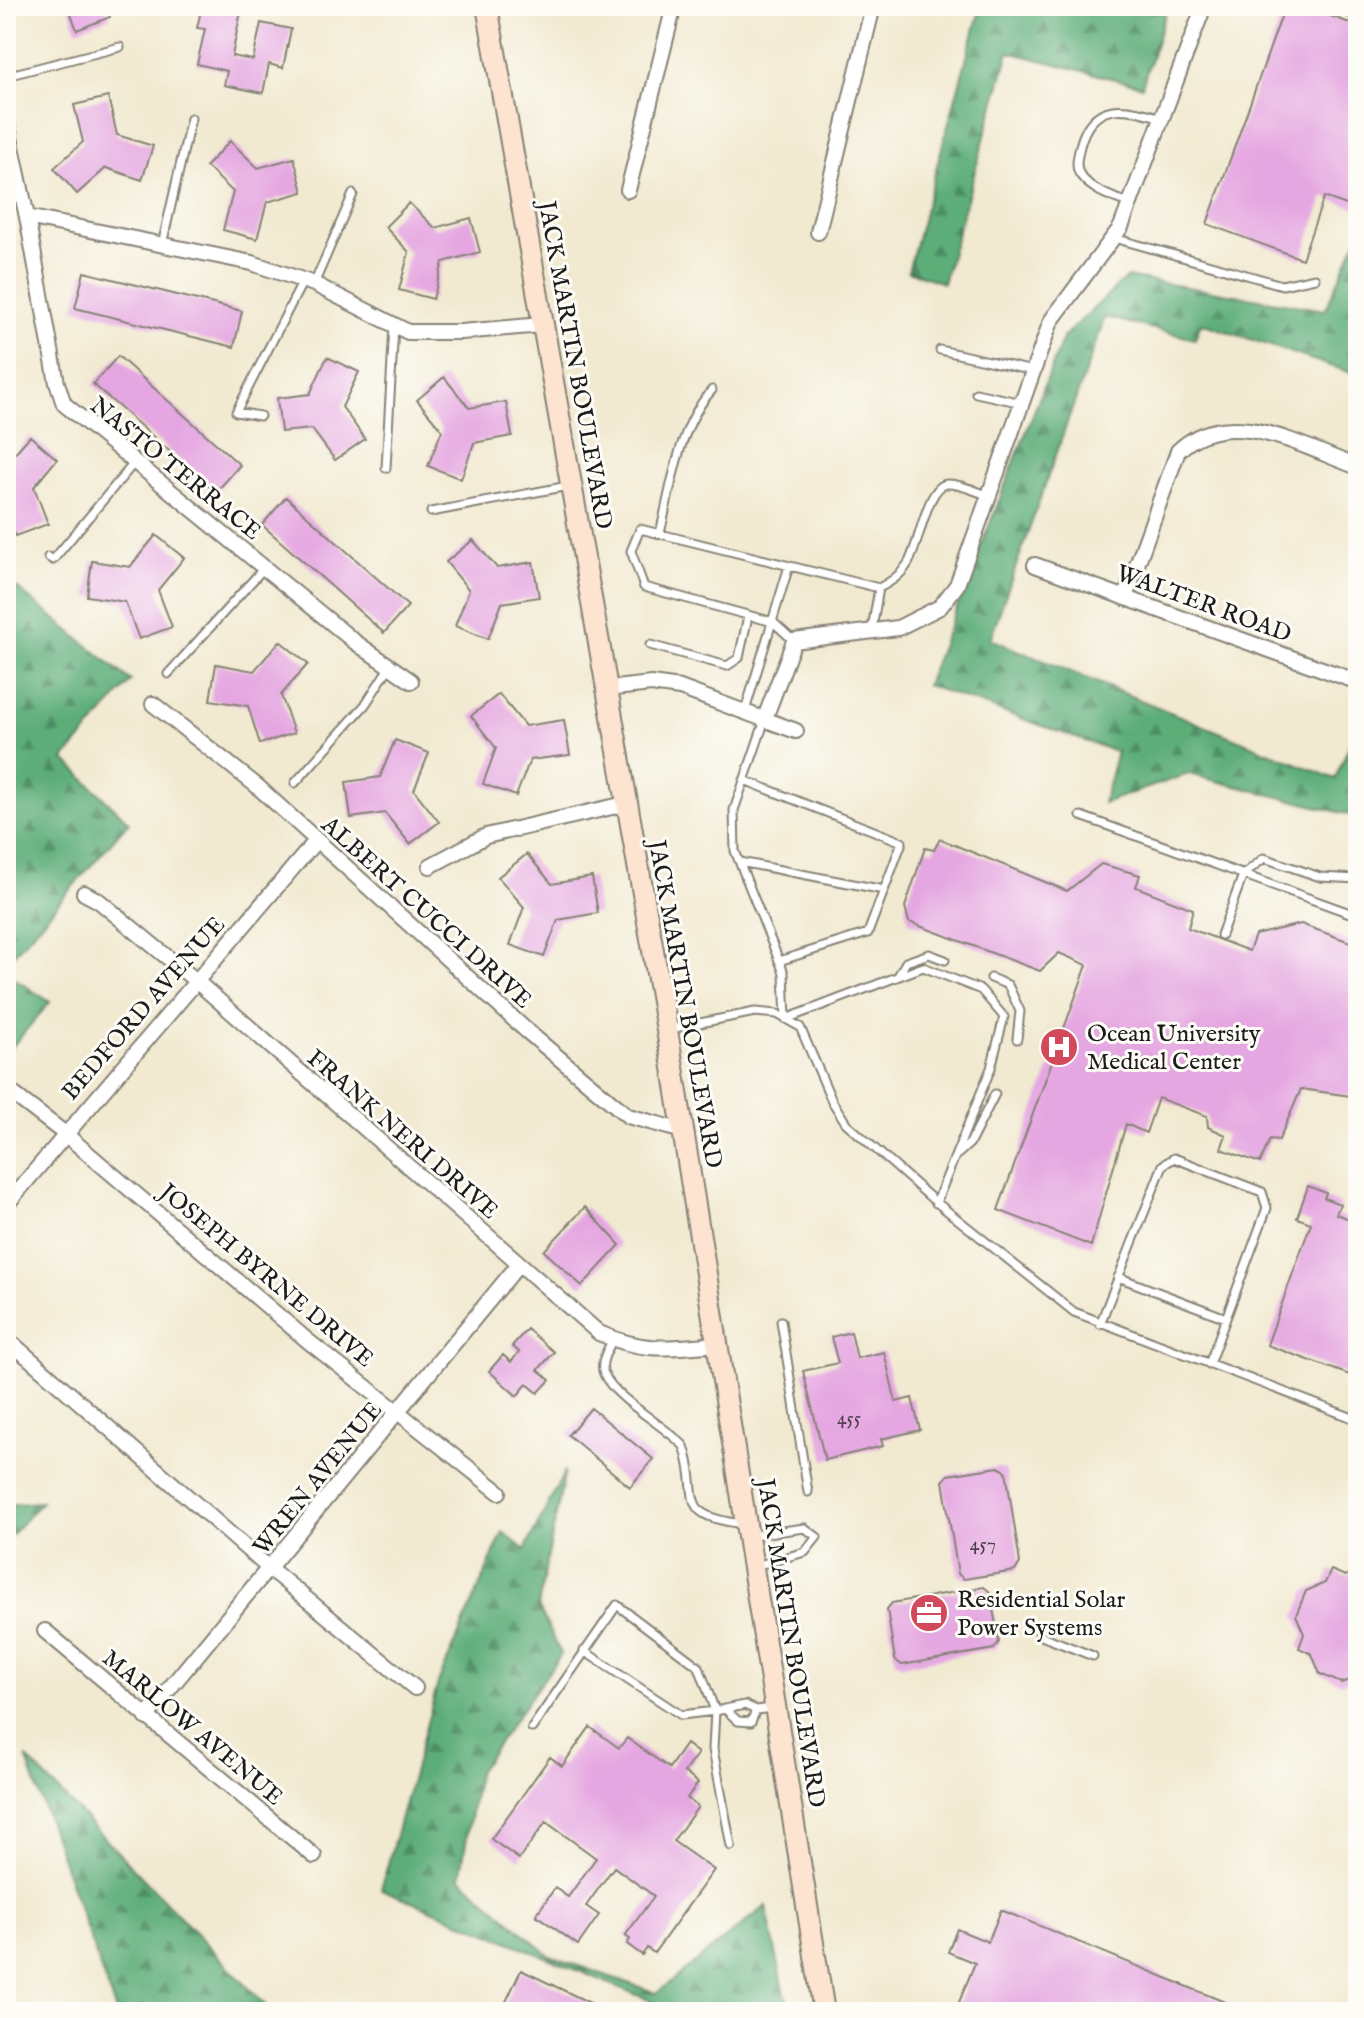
<svg xmlns="http://www.w3.org/2000/svg" width="1364" height="2018" viewBox="0 0 1364 2018" font-family="'IM FELL English',serif">
<defs>
<pattern id="forest-firs" width="22" height="20" patternUnits="userSpaceOnUse" patternTransform="scale(2)"><rect width="22" height="20" fill="#5dad79"/><path d="M5 1l3.5 6h-7zM16 11l3.5 6h-7z" fill="#4c8c62"/></pattern>
</defs>
<rect width="100%" height="100%" fill="#fdfcf7"/>
<filter id="ink" filterUnits="userSpaceOnUse"><feTurbulence type="fractalNoise" baseFrequency=".0125" numOctaves="2"/><feDisplacementMap in="SourceGraphic" scale="16" xChannelSelector="R" yChannelSelector="G"/><feConvolveMatrix kernelMatrix="1 2 1 2 8 2 1 2 1" color-interpolation-filters="sRGB"/></filter>
<filter id="wash" filterUnits="userSpaceOnUse"><feTurbulence type="fractalNoise" baseFrequency=".006" numOctaves="4" result="noise"/><feDisplacementMap in="SourceGraphic" scale="32" xChannelSelector="R" yChannelSelector="G"/><feGaussianBlur stdDeviation="1.8" result="paint"/><feColorMatrix in="noise" values="0 0 0 0 0 0 0 0 0 0 0 0 0 0 0 0 0 1.4 0 .05"/><feComposite in="paint" operator="in"/></filter>
<g filter="url(#wash)">
<rect width="100%" height="100%" fill="#f1e9d0"/>
<path fill="url(#forest-firs)" stroke="#3c644a" stroke-width="2" d="M981,6H1168L1142,86L1009,52L943,283L908,271Z
M1358,236V375L1201,323L1195,339L1105,317L990,639L1335,779L1358,725V817L1189,774L1103,803L1117,752L926,685L1064,336L1127,277L1325,310Z
M6,579L131,681L64,759L129,822L6,963Z
M6,973L50,1002L6,1054Z
M565,1471L538,1606L561,1654L478,1772L460,1877L550,1956L657,1993L766,1906L789,2012H678L381,1889L438,1683L503,1532L525,1550Z
M41,1502L6,1541V1505Z
M26,1757L272,2012H116Z"/>
<g id="blocks">
<path fill="#e5a7e1" d="M68,6H106L110,17L77,30Z
M202,6H242L232,56L253,60L261,23L291,29L283,68L269,64L263,93L224,85L227,71L197,64L205,29L197,28Z
M1285,6H1303L1358,26V209L1324,197L1302,259L1207,224Z
M108,97L117,135L153,146L142,180L106,168L77,194L54,168L83,142L74,105Z
M230,141L258,168L294,158L303,192L267,202L257,239L223,230L233,192L206,166Z
M409,203L435,228L471,218L480,252L443,262L433,299L399,290L409,252L385,227Z
M84,272L242,311L234,347L75,308Z
M118,356L240,465L216,492L93,384Z
M327,357L359,372L342,407L365,439L335,460L312,429L281,432L277,398L310,394Z
M444,377L469,408L506,402L512,436L474,443L461,479L428,466L442,430L417,400Z
M30,436L57,459L34,487L48,524L15,536L6,513V463Z
M286,497L408,606L384,633L262,525Z
M156,535L184,558L158,590L172,627L139,639L125,602L87,596L92,561L130,567Z
M473,540L497,568L533,562L539,597L502,603L488,639L455,626L469,590L446,562Z
M280,641L308,664L281,695L294,733L260,744L248,706L210,700L216,664L254,671Z
M499,694L525,726L564,720L570,755L530,760L516,796L483,784L496,748L471,716Z
M395,740L429,753L414,790L439,822L410,844L385,813L351,818L346,782L380,777Z
M940,839L1067,891L1101,864L1140,875L1136,887L1193,909L1188,928L1249,951L1255,935L1301,924L1358,945V1097L1301,1089L1279,1140L1270,1139L1260,1163L1221,1149L1226,1135L1208,1127L1207,1116L1158,1098L1146,1133L1126,1124L1091,1246L998,1210L1087,965L1059,953L1040,971L909,922L905,907L925,848L934,850Z
M527,854L552,884L592,877L598,913L558,920L544,957L510,945L524,907L498,877Z
M1308,1186L1326,1193L1324,1198L1340,1204L1336,1214L1358,1222V1378L1267,1345L1311,1223L1297,1218Z
M585,1207L620,1245L582,1286L544,1251Z
M527,1329L554,1352L538,1370L550,1380L538,1393L527,1384L517,1396L489,1371L503,1355L511,1362L519,1352L512,1346Z
M851,1332L857,1358L884,1352L896,1402L912,1398L920,1430L881,1439L883,1446L825,1460L803,1371L838,1363L831,1337Z
M591,1408L653,1459L630,1487L568,1435Z
M998,1467L1006,1471L1020,1563L1015,1571L964,1579L958,1574L943,1481L948,1475Z
M1331,1570L1345,1576L1358,1571V1677L1341,1683L1320,1674L1312,1654L1299,1648L1304,1634L1296,1615L1306,1591L1325,1583Z
M984,1587L990,1592L999,1642L994,1649L902,1665L895,1660L887,1609L892,1603Z
M590,1727L619,1748L627,1738L669,1768L686,1744L698,1753L684,1772L698,1783L687,1798L698,1807L673,1841L714,1870L654,1953L647,1948L642,1955L627,1944L630,1939L625,1936L654,1896L614,1867L586,1906L599,1915L578,1945L536,1915L555,1888L568,1897L596,1858L546,1822L519,1859L491,1839L550,1757L562,1766Z
M1001,1910L1249,2012H955L975,1963L948,1952L957,1929L988,1942Z
M521,1970L609,2012H513L503,2008Z"/>
</g>
</g>
<g filter="url(#ink)">
<use href="#blocks" fill-opacity="0" stroke="#868276" stroke-width="2"/>
<g fill="none" stroke-linecap="round" stroke-linejoin="round">
<g stroke="#868276" stroke-width="11">
<path id="lane" d="M1332,6L1358,16
M6,76L120,47
M1130,204C1113,197 1092,191 1081,176C1074,167 1078,156 1080,146C1092,100 1125,106 1161,118
M1114,238L1282,285L1315,278
M162,245L191,118
M314,284L353,194
M940,350L1033,371
M976,393L1022,403
M260,416L236,412L303,281
M386,468L394,325
M431,512L568,486
M660,533C672,485 678,427 712,390
M48,557L53,560L134,463
M872,629L879,588C890,582 900,576 907,565C919,549 926,486 947,484C959,483 978,492 989,496
M794,641L773,622L644,587L631,551L640,529L879,588
M650,645L727,666L739,658L748,616
M168,674L264,568
M745,711L789,566
M765,720L734,810L735,851L784,973L786,1019L923,967L981,990L1004,1017L991,1068L936,1203
M744,780L902,842L868,933L779,961
M295,783L365,705L390,666
M1081,816L1358,916
M740,862L884,890
M1221,935L1243,875L1264,858L1320,877L1358,879
M898,976L906,962L929,954L945,960
M991,978L1008,985L1020,1011L1017,1039
M670,1029L755,1012L777,1014L800,1027L832,1101L846,1123L931,1198L1074,1312L1358,1420
M958,1154L970,1143L995,1094
M1118,1277L1226,1318
M781,1321L808,1492
M1100,1324L1163,1165L1174,1158L1262,1192L1267,1208L1209,1364
M613,1339C608,1349 599,1363 604,1374C615,1399 664,1425 684,1446C702,1497 673,1516 744,1524
M752,1535L805,1528L817,1537L805,1552L755,1566
M1039,1635L1093,1656
M584,1651L681,1715L715,1711L713,1749L731,1846
M727,1711L738,1721L751,1722L756,1710
M532,1728L617,1605L699,1667L715,1711L745,1705L756,1710L773,1708"/>
</g>
<g stroke="#868276" stroke-width="18">
<path id="street" d="M6,119L27,217L252,263L314,284L408,332H461L542,325
M628,190L674,6
M27,217L57,383L64,404L355,642L411,681
M818,232L873,6
M1035,565L1358,682
M1125,598L1178,451C1228,402 1302,447 1358,467
M606,689L651,684L680,688L796,731
M153,704L257,786L528,1032L628,1116L683,1131
M765,718L794,641L898,628L940,607L957,585L1051,321L1121,227L1204,6
M430,866L486,836L625,804
M84,893L99,901L195,980L599,1333C644,1353 670,1348 717,1344
M8,1090L64,1133L308,1341L499,1492
M6,1205L315,842
M6,1338L270,1569L415,1688
M45,1631L314,1856
M146,1717L519,1264"/>
</g>
<g stroke="#868276" stroke-width="24">
<path id="secondary" d="M487,6L667,1030L824,2012"/>
</g>
<use href="#lane" stroke="#fff" stroke-width="7"/>
<use href="#street" stroke="#fff" stroke-width="14"/>
<use href="#secondary" stroke="#fde4d1" stroke-width="20"/>
</g>
</g>
<defs>
<g id="hospital-disc" transform="scale(2)"><circle r="9.5" fill="#d1495b" stroke="#fdfcf7"/><path d="M-5-5h3v3.5h4V-5h3V5h-3V1.5h-4V5h-3Z" fill="#fff"/></g>
<g id="office-disc" transform="scale(2)"><circle r="9.5" fill="#d1495b" stroke="#fdfcf7"/><path d="M-6-3h4V-5.5h4V-3h4V5H-6ZM-1-4.5V-3h2v-1.5ZM-6 0V1H6V0Z" fill="#fff"/></g>
</defs>
<g fill-rule="evenodd">
<use href="#hospital-disc" x="1059" y="1047"/>
<use href="#office-disc" x="929" y="1613"/>
</g>
<g text-anchor="middle" stroke-width="6" stroke-linejoin="round" paint-order="stroke">
<g font-size="20" fill="#4e3f4d">
<text x="849" y="1424">455</text>
<text x="983" y="1550">457</text>
</g>
<g font-size="24" fill="#1c1c1c" stroke="#fdfcf7">
<text transform="translate(576 365) rotate(80)" y="8">JACK MARTIN BOULEVARD</text>
<text transform="translate(176 468) rotate(39)" y="8">NASTO TERRACE</text>
<text transform="translate(1204 603) rotate(20)" y="8">WALTER ROAD</text>
<text transform="translate(427 912) rotate(42)" y="8">ALBERT CUCCI DRIVE</text>
<text transform="translate(686 1004) rotate(80)" y="8">JACK MARTIN BOULEVARD</text>
<text transform="translate(143 1008) rotate(-49)" y="8">BEDFORD AVENUE</text>
<text transform="translate(403 1134) rotate(41)" y="8">FRANK NERI DRIVE</text>
<text transform="translate(267 1275) rotate(40)" y="8">JOSEPH BYRNE DRIVE</text>
<text transform="translate(317 1478) rotate(-51)" y="8">WREN AVENUE</text>
<text transform="translate(792 1643) rotate(81)" y="8">JACK MARTIN BOULEVARD</text>
<text transform="translate(193 1727) rotate(40)" y="8">MARLOW AVENUE</text>
</g>
<g font-size="24" fill="#1c1c1c" stroke="#fdfcf7" text-anchor="start">
<text x="1087" y="1041">Ocean University<tspan x="1087" dy="28">Medical Center</tspan></text>
<text x="957" y="1607">Residential Solar<tspan x="957" dy="28">Power Systems</tspan></text>
</g>
</g>
<rect width="1364" height="2018" fill="none" stroke="#fdfcf7" stroke-width="32"/>
</svg>
